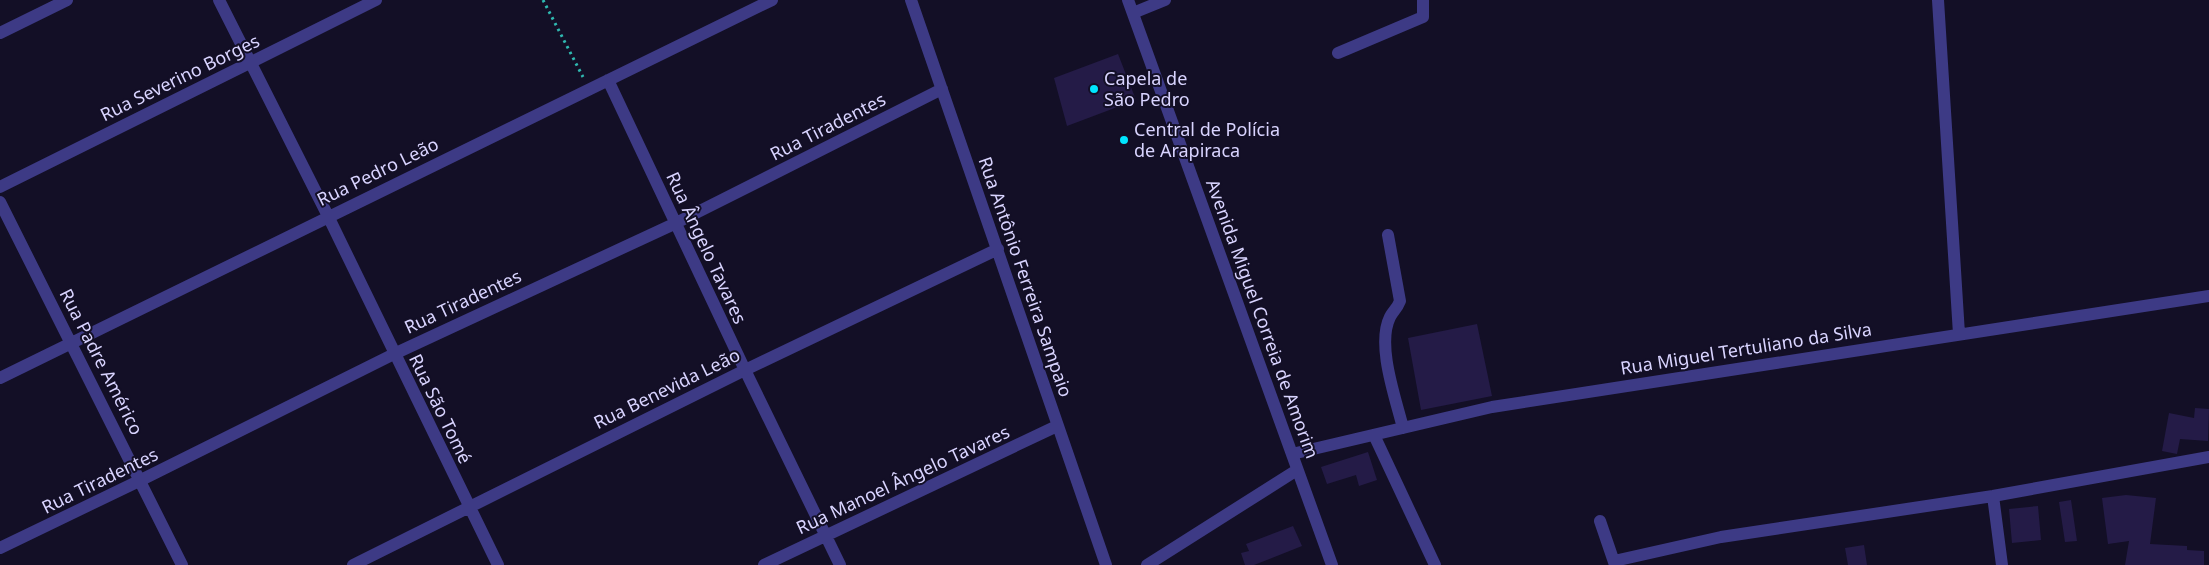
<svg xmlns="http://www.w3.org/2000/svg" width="2209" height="565" viewBox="0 0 2209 565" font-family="'Noto Sans',sans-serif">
<rect width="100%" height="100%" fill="#130f26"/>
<path fill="#241b47" d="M1118,54L1136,100L1067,126L1054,78Z
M1477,324L1492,396L1421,410L1408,338Z
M2195,408L2209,409L2208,441L2180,439L2177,454L2162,451L2169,413L2194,418Z
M1368,452L1377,480L1359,486L1356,475L1327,484L1321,467Z
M2126,495L2156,498L2150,544L2187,546V550L2204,551V565H2125L2129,541L2108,544L2102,498Z
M2071,500L2077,541L2065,542L2059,502Z
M2038,506L2041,540L2012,543L2009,509Z
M1293,526L1302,546L1254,565H1245L1241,553L1249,551L1246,544Z
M1864,545L1867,565H1848L1845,548Z"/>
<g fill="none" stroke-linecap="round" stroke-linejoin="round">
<path stroke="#2fb8b0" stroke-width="3" stroke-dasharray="2.5 4" stroke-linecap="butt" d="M543,0L583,77"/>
<path stroke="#3d3a85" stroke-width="12" d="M219,0L328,216L498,565
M911,0L1106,565
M1128,0L1332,565
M1938,0L1959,334
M1133,13L1165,0
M0,33L67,0
M1338,53L1423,17V0
M608,80L745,370L840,565
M0,187L376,0
M0,202L182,565
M1388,235L1400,301C1397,309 1393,311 1390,317C1376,345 1396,399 1403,428
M0,378L772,0
M1374,435L1435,565
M1292,454L1492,407L2209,296
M1993,496L2002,565
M1600,521L1615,565
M0,548L141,480L394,354L674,224L942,89
M1614,561L1721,537L1993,496L2209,457
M353,565L745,370L998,249
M764,565L1057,426
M1147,565L1297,470"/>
</g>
<g fill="#00e5ff" stroke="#130f26" stroke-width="2">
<circle cx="1094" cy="89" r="5"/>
<circle cx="1124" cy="140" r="5"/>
</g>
<g text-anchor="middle" stroke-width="4" stroke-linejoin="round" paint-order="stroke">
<g font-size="18" fill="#d9d4ff" stroke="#130f26">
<text transform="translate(180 78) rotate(-26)" y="6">Rua Severino Borges</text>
<text transform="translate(828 127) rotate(-27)" y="6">Rua Tiradentes</text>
<text transform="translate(378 172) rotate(-26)" y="6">Rua Pedro Leão</text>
<text transform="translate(706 248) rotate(65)" y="6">Rua Ângelo Tavares</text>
<text transform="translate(1025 277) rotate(71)" y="6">Rua Antônio Ferreira Sampaio</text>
<text transform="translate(463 302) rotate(-25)" y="6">Rua Tiradentes</text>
<text transform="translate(1262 319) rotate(70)" y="6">Avenida Miguel Correia de Amorim</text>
<text transform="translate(1746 349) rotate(-9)" y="6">Rua Miguel Tertuliano da Silva</text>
<text transform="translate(101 362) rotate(63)" y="6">Rua Padre Américo</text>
<text transform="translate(667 389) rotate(-26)" y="6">Rua Benevida Leão</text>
<text transform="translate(440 409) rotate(64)" y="6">Rua São Tomé</text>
<text transform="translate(903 480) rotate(-25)" y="6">Rua Manoel Ângelo Tavares</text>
<text transform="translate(100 481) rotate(-26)" y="6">Rua Tiradentes</text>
</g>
<g font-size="18" fill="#d9d4ff" stroke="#130f26" text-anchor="start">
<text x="1104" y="85">Capela de<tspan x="1104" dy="21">São Pedro</tspan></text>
<text x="1134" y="136">Central de Polícia<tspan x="1134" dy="21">de Arapiraca</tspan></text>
</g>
</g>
</svg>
